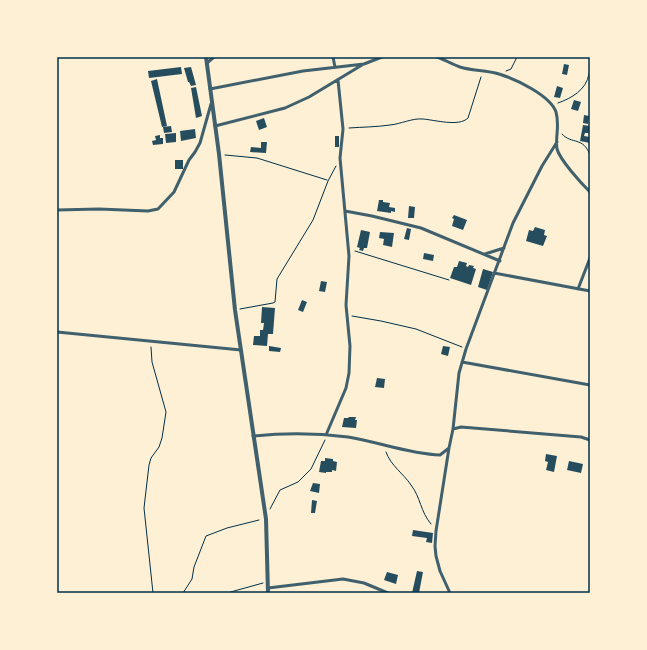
<svg xmlns="http://www.w3.org/2000/svg" width="647" height="650" viewBox="0 0 647 650" font-family="'Varela Round',sans-serif">
<rect width="100%" height="100%" fill="#fdf0d5"/>
<path fill="#264d5e" d="M564,64L569,65L567,75L562,74Z
M181,67L182,74L149,78L148,71Z
M191,67L196,85L191,86L189,82H188L184,68Z
M157,79L167,126L162,127L151,81Z
M557,86L563,88L560,98L554,97Z
M196,87L202,116L196,118L191,88Z
M574,100L581,102L578,111L571,109Z
M584,115L589,116L588,124L583,123Z
M264,118L267,127L259,130L256,121Z
M583,125L590,126V133H585L584,136L590,137V143L580,141Z
M171,126L172,132L164,133L163,127Z
M195,129L196,138L181,141L180,131Z
M176,133V142L166,143L165,134Z
M160,135V138H163V144L153,145L152,141L156,140L155,136Z
M335,136H339V147H335Z
M261,142H267L266,153L250,152L251,147L261,148Z
M175,160H183V169H175Z
M379,200H383V202L390,203L389,207L395,208V212L391,211V213L377,211Z
M409,206L415,207L414,218H408Z
M454,215L467,220L463,230L452,226L454,219L452,218Z
M535,227L545,230L544,235L547,236L543,246L526,241L529,230L533,231Z
M407,228L411,229L409,240L404,239Z
M361,230L370,232L367,248H364L363,251L359,250L360,248L357,247Z
M380,232L394,233L392,247L383,245L384,239L379,238Z
M424,253L434,255L433,261L423,259Z
M459,261L467,263L466,266L468,267L469,265L474,266L473,268L476,269L471,285L450,278L454,267H457Z
M483,269L493,272L487,290L478,287Z
M321,281L327,282L325,292L319,291Z
M302,300L307,302L303,312L298,310Z
M262,307L275,308L273,334H268L267,346L253,345L254,336H260V330H263L264,323H261Z
M269,346L281,348L280,352L269,351Z
M443,346L450,347L448,356L441,354Z
M377,378L385,379L384,388L375,387Z
M349,417H356L355,420H357L356,428L342,427L344,418H348Z
M546,454L557,456L554,472L546,470L548,462L545,461Z
M325,458L333,459V461L337,462L336,471L332,470V472H326V473L319,472L321,461H325Z
M569,461L583,464L581,473L567,470Z
M313,483L320,484L319,493L310,491Z
M312,500L317,501L315,513H311Z
M413,530L433,533L432,543L426,542L427,538L412,536Z
M417,571L423,572L419,593H412Z
M387,572L398,575L396,584L384,580Z"/>
<g fill="none" stroke-linecap="round" stroke-linejoin="round">
<path stroke="#003049" stroke-width="1" d="M506,71L511,69L517,57
M558,103C572,98 586,90 589,74C590,70 589,66 590,62
M349,128C363,127 376,127 390,125C401,124 412,118 423,119C435,120 459,127 468,118L481,77
M562,134C572,145 583,136 590,155
M225,155L257,158L327,180
M355,251L449,280
M240,309L273,303L275,302L277,279L313,220L328,181L336,166
M352,316L381,321L416,329L462,347
M151,347L152,362L166,412L162,438L159,447L151,458L149,465L144,508L153,593
M386,452C391,466 403,473 411,485C421,498 420,511 431,524
M270,509L280,490L298,482L311,469L325,440
M183,593L192,579L194,567L206,536L227,528L259,520
M227,593L263,583"/>
<path stroke="#3f606c" stroke-width="3" d="M333,57L335,67
M437,57C445,60 452,64 460,67C472,71 486,70 499,74C515,79 550,95 556,112C560,126 555,137 557,149C560,160 581,183 590,192
M207,63L214,57
M210,89L303,71L364,64L382,57
M215,126L285,108L309,97L362,65
M57,210L99,209L148,211L158,209L174,192L189,160L195,152L200,143L211,104
M345,211L372,216L421,228L500,261
M485,254L504,248
M494,273L590,291
M578,289L590,258
M57,332L241,350
M462,362L590,385
M453,429L459,373L466,349L513,223L542,166L557,142
M326,435L346,388L349,373L350,346L346,305L349,256L340,158L343,129L338,80
M253,436C284,433 316,433 348,437C379,442 409,454 440,455L449,448L453,429L461,427L581,437L590,440
M449,448L436,531L435,546L436,556L440,571L450,593
M268,588L343,579L364,583L388,593"/>
<path stroke="#3f606c" stroke-width="4" d="M206,57L219,154L235,310L266,519L268,593"/>
</g>
<rect width="647" height="650" fill="none" stroke="#fdf0d5" stroke-width="116"/>
<rect x="58" y="58" width="531" height="534" fill="none" stroke="#003049" stroke-width="1.5"/>
</svg>
